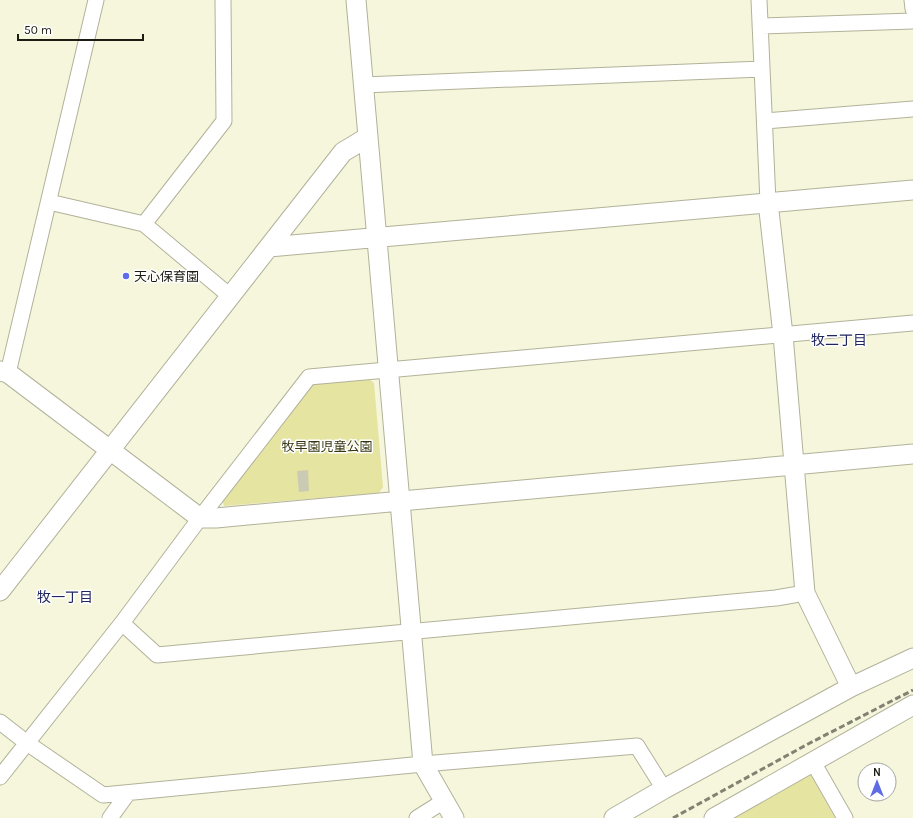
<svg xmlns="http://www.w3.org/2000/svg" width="913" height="818" viewBox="0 0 913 818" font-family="Karla,'Noto Sans JP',sans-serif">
<rect width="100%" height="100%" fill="#f6f6dd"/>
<path fill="#e5e4a0" d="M369,379L374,383L383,487L379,493L224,506L222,499L306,389L315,383Z
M808,770L835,818H724Z"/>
<path fill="#cbcbb3" d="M308,470L309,491L299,492L297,471Z"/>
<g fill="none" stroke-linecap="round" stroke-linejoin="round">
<g stroke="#b2b29a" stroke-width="17">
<path id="minor" d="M759,0L768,202
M912,0L913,9
M760,26L913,21
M363,85L762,69
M765,121L913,109
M49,202L144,224L230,296
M144,224L224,121L223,0
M8,373L96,0
M122,623L157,655L776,598L805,593
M0,722L27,743L103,795L423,764L637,746L664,789
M813,762L845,818
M0,777L122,623L200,518L309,377L913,323
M110,818L128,793
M417,818L444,801"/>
</g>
<g stroke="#b2b29a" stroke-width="21">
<path id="tertiary" d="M356,0L423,764L454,818
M768,202L783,335L805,593L851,687
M269,247L913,190
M0,371L8,373L200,518H216L913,454
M0,591L343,152L368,137
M614,818L664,789L851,687L913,658
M714,818L913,705"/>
</g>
<use href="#minor" stroke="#fff" stroke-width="15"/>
<use href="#tertiary" stroke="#fff" stroke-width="19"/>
<path stroke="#828272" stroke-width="3" stroke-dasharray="6 3" stroke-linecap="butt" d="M673,818L808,744L913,690"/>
</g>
<circle fill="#5f6de5" stroke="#fff" stroke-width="1.5" cx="126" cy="276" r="4"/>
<g text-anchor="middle" stroke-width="3" stroke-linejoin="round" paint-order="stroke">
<g font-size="13" fill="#1c1c13" stroke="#fff" text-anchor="start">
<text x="134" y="281">天心保育園</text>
</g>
<g font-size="13" fill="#373611" stroke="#fff">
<text x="327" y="451">牧早園児童公園</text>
</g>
<g font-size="14" fill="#20265f" stroke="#fff">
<text x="839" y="345">牧二丁目</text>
<text x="65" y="602">牧一丁目</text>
</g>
</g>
<g transform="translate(877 782)"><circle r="19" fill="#ffffff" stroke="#a4a4a1"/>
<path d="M0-3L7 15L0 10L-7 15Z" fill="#5f6de5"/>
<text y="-6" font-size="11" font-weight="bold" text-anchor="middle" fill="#1c1c13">N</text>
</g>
<path d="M18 34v6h125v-6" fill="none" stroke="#1c1c13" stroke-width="2"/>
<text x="24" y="34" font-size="12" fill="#1c1c13" stroke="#ffffff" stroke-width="3" paint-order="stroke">50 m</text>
</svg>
